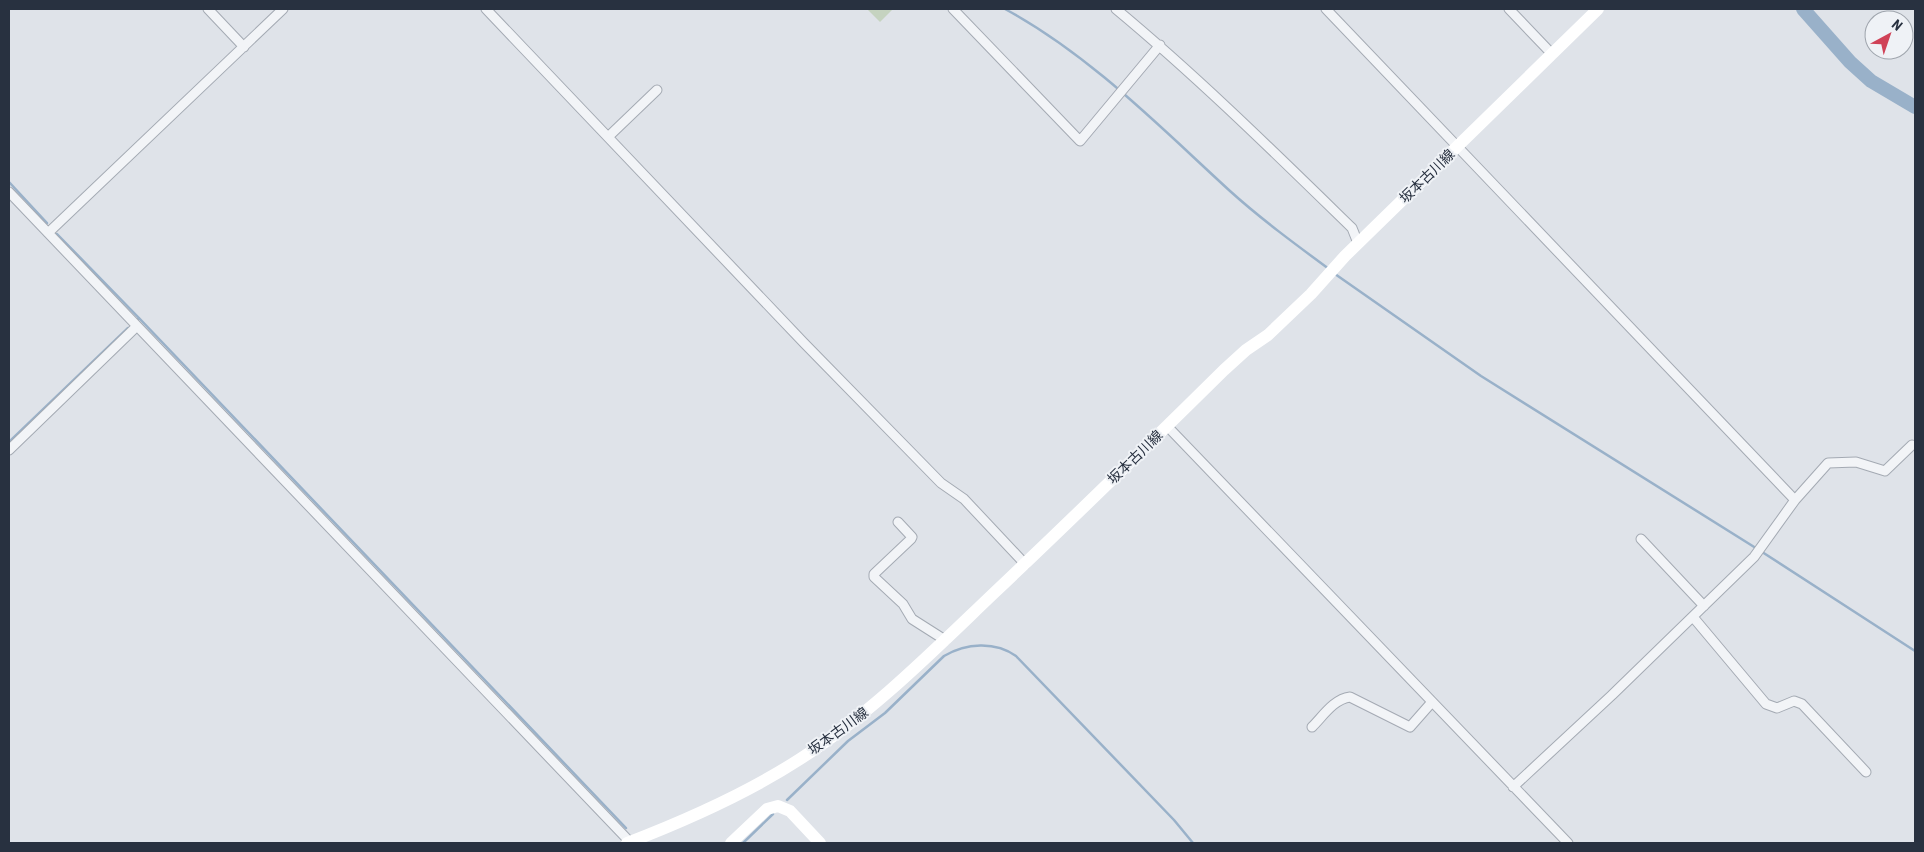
<svg xmlns="http://www.w3.org/2000/svg" width="1924" height="852" viewBox="0 0 1924 852" font-family="'Roboto Condensed','Noto Sans JP',sans-serif">
<rect width="100%" height="100%" fill="#dfe3e9"/>
<path fill="#c5d3c0" d="M867,9H893L880,22Z"/>
<g fill="none" stroke-linecap="round" stroke-linejoin="round">
<path stroke="#99b1c9" stroke-width="2.5" d="M1005,9C1090,55 1160,127 1230,191C1261,219 1295,244 1329,269
M9,182L47,223
M57,234L139,318
M1335,274L1481,376L1759,550L1915,651
M138,319L139,318L626,828
M9,442L128,328
M787,800L848,741L885,713L944,656C966,643 995,641 1016,656L1174,820L1193,843
M743,843L773,814"/>
<path stroke="#99b1c9" stroke-width="14" d="M1803,9L1850,62L1871,81L1915,107"/>
<g stroke="#a4aab3" stroke-width="11">
<path id="street" d="M208,9L244,47
M486,9L804,343L941,483L964,499L1025,564
M953,9L1080,141L1160,45
M1116,9C1199,78 1275,153 1352,228L1358,243
M1326,9L1795,500
M1509,9L1552,54
M608,137L657,90
M9,192L630,842
M48,233L283,9
M1167,426L1568,843
M9,450L136,327
M898,522L912,537L911,539L874,574V577L903,604L912,619L945,640
M1641,539L1704,606
M1693,617L1766,704L1777,708L1794,701L1802,704L1866,772
M1312,727C1323,716 1334,699 1350,697L1410,727L1432,702
M1513,787L1612,695L1754,557L1795,500L1828,463L1856,462L1885,471L1912,445"/>
</g>
<use href="#street" stroke="#f2f4f7" stroke-width="9"/>
<path stroke="#fff" stroke-width="12" d="M627,843C687,820 746,794 800,759C872,713 932,652 994,593C1071,520 1148,445 1224,370L1246,350L1268,335L1311,294L1345,256L1598,9
M731,843L767,809L778,806L790,811L820,843"/>
</g>
<g text-anchor="middle" stroke-width="4" stroke-linejoin="round" paint-order="stroke">
<g font-size="14" fill="#283140" stroke="#eff2f6">
<text transform="translate(1427 176) rotate(-44)" y="5">坂本古川線</text>
<text transform="translate(1135 457) rotate(-44)" y="5">坂本古川線</text>
<text transform="translate(838 731) rotate(-36)" y="5">坂本古川線</text>
</g>
</g>
<rect width="1924" height="852" fill="none" stroke="#283140" stroke-width="20"/>
<g transform="translate(1889 35) rotate(40)"><circle r="24" fill="#eff2f6" stroke="#9fa5ad"/>
<path d="M0-4L9 19L0 12L-9 19Z" fill="#d04257"/>
<text y="-8" font-size="14" font-weight="bold" text-anchor="middle" fill="#283140">N</text>
</g>
</svg>
